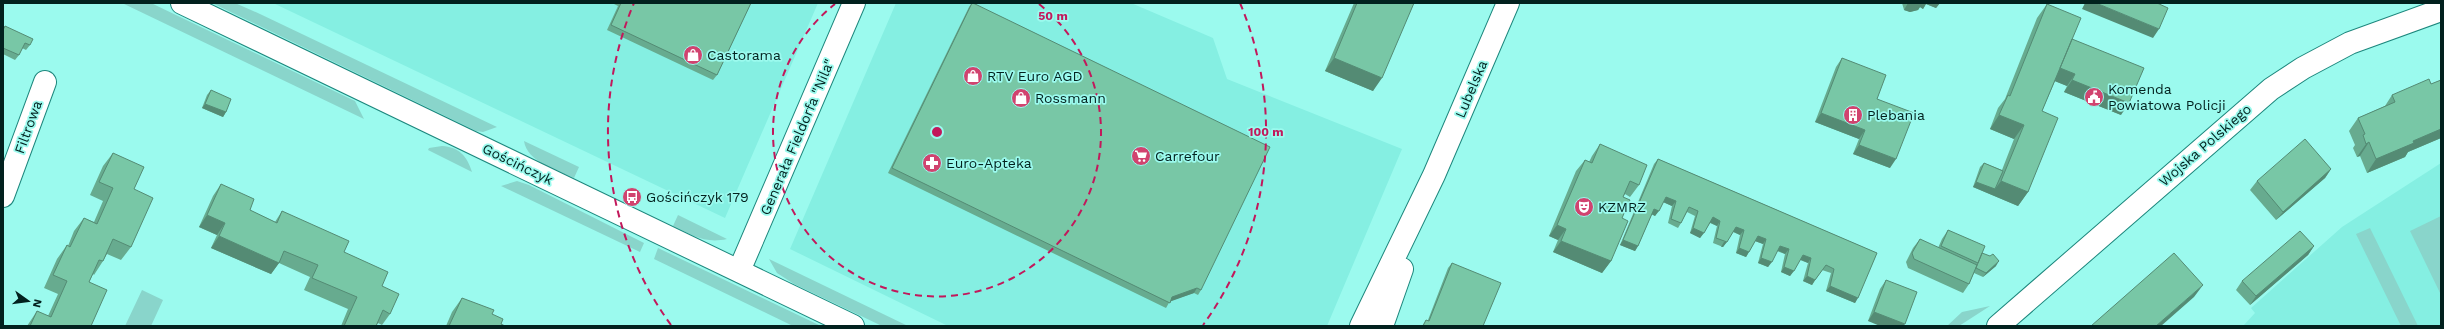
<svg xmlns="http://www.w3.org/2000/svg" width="2444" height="329" viewBox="0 0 2444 329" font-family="'Work Sans',sans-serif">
<rect width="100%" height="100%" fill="#9bfaee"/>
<path fill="#85efe2" d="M273,3H818L725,218Z
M896,3H1131L1213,38L1227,79L1402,149L1327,326H948L790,249Z
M2441,163V326H2243L2255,313L2251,308L2342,227Z"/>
<path fill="#89d5cb" d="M122,3H151L355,101L364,119Z
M212,3H235L260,14L497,127L483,132L476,131Z
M524,141L579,167L574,178C557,170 527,162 524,141Z
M442,146C459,147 467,156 472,172L428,150L429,148Z
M517,181L529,185L644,243L640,252L501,186Z
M678,215L727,239C705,244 692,235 673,226Z
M2441,216V295L2410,231Z
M2370,228L2418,326H2401L2356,234Z
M658,248L821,326H793L654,259Z
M769,259L908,326H882L794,284L777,273Z
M142,290L163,300L151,326H125Z
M1990,306L1959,326H1947L1962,312Z"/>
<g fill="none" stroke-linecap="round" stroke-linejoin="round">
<g stroke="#1d877d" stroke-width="24">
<path id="minor" d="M182,3L853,326
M3,196L45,82
M739,271L854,3
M1998,326L2271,89L2303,68L2350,43L2441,10"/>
</g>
<g stroke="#1d877d" stroke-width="24">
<path id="major" d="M1361,326L1434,175L1508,3
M1382,326L1402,269"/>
</g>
<use href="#minor" stroke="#fff" stroke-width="22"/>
<use href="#major" stroke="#fff" stroke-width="22"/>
</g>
<path fill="#67ab8f" d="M612,3H751L717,75L713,80L607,30L618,6Z
M972,3L1201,290L1198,295L1194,293L1170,301L1166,308L888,173L969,7Z
M1354,3H1414L1373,91L1325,71Z
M1902,3H1940L1936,8L1926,4L1923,9L1920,7L1918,10L1910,12L1904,10Z
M2047,4L2072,39L2121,115L2064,92L2067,86L2055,81L2042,111L2028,192L2018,206L1973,187L1980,167L1984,163L2002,170L2014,139L1990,129L1998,108L2005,99L2037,18Z
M5,26L30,45L26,50L22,48L19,55L15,60L3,54V29Z
M1842,58L1877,99L1890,168L1853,154L1859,139L1815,122L1836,67Z
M2441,80V138L2408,152L2405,157L2367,173L2360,156L2357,157L2353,148L2355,145L2349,131L2358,118L2385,106L2392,95L2431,84Z
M211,90L226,112L223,117L202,108L207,95Z
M1600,144L1639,185L1630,197L1625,194L1623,197L1622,218L1611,261L1602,273L1553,252L1558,240L1549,236L1576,171L1585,160L1589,162L1592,156Z
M113,153L134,189L131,247L121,260L107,254L103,261L94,275L93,274L89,282L91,326H27L37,311L48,316L58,294L44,288L57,259L67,245L68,246L74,231L84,218L94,222L103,201L90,195L103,166Z
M1658,159L1877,253L1855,303L1826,291L1831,273L1822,270L1812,285L1803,281L1808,263L1800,260L1790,276L1781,272L1785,254L1777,251L1768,267L1758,263L1763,244L1755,241L1746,257L1736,253L1740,235L1733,232L1723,247L1713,243L1717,226L1710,223L1700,238L1690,233L1695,216L1687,212L1681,223L1678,228L1668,223L1672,206L1663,202L1655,216L1652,214L1638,246L1635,251L1620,245L1654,164Z
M2331,169L2325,178L2276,220L2250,190L2257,181Z
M221,184L250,210L275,222L282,211L344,252L382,286L390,314L382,325L378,323L376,326H341L348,309L304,290L310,277L279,263L271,274L211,248L217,235L199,227L213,196Z
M1948,230L1982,253L1996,266L1983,277L1974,273L1969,284L1963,293L1908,268L1906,262L1913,248L1920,239L1938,248L1942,239Z
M2314,246L2308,255L2250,305L2236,290L2242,281Z
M1452,263L1483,326H1422L1426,320H1428L1448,268Z
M1886,280L1903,326L1868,321L1880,289Z
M462,298L492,314L501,324L505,326H446L452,312Z"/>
<path fill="#548b74" d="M1908,3H1940L1936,8L1926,4L1923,9L1920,7L1918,10L1910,12L1904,10Z
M2085,3H2096L2159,29L2153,38L2082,9Z
M1334,58L1382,78L1373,91L1325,71Z
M2060,68L2075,74L2067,86L2052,80Z
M2072,80L2129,103L2121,115L2064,92Z
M205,104L226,112L223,117L202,108Z
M1821,113L1865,130L1859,139L1815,122Z
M1999,115L2024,125L2014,139L1990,129Z
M2441,129V138L2408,152L2405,157L2367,173L2376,159L2413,141Z
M2369,142L2360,156L2357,157L2366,144Z
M1859,145L1896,159L1890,168L1853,154Z
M2331,169L2325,178L2276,220L2283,212Z
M2001,181L2028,192L2018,206L1973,187L1976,182L1995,189Z
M1666,197L1676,201L1672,206L1663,202Z
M1654,209L1659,211L1655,216L1651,214Z
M207,215L225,223L217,235L199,227Z
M1713,217L1720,221L1717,226L1709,222Z
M1557,225L1566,229L1558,240L1549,236Z
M1736,227L1744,230L1740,235L1732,231Z
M1693,228L1704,233L1700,238L1690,233Z
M219,236L279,263L271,274L211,248Z
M1758,236L1766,239L1763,244L1755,241Z
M1623,240L1638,246L1635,251L1620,245Z
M1561,241L1611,261L1602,273L1553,252Z
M1724,242H1727L1723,247H1721Z
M1780,246L1789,249L1785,254L1777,250Z
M2314,246L2308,255L2250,305L2256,296Z
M1739,248L1749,252L1746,257L1736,253Z
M1803,255L1811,258L1808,263L1799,259Z
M1761,258L1772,262L1768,267L1758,263Z
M1999,261L1996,266L1983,277L1986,273Z
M1784,267L1794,271L1790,276L1781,272Z
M1807,276L1815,280L1812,285L1803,281Z
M2203,285L2194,297L2161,326H2156Z
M1830,286L1858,298L1855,303L1826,291Z
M1197,288L1194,293L1169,302L1172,297Z
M1874,312L1905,324L1903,326H1880L1868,321Z"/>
<path fill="#78c7a6" stroke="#548b74" d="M621,3H751L717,75L611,25Z
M972,3H973L1270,147L1201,290L1197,288L1172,297L1170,303L892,168Z
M1357,3H1414L1382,78L1334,58Z
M2096,3H2157L2168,8L2159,29Z
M2047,4L2081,18L2042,111L2058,118L2028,192L2001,181L2024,125L1999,115L2008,95L2010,96Z
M5,26L33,39L30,45L25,43L19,55L3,48V41L4,40L3,39V30Z
M2072,39L2144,68L2129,103L2072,80L2075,74L2060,68Z
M1842,58L1886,75L1877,99L1914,113L1896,159L1859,145L1865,130L1821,113Z
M2429,79L2431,84L2441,80V129L2413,141L2414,143L2376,159L2369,142L2366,144L2363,135L2365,134L2358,118L2395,102L2392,95Z
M211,90L231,99L226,112L205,104Z
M2305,139L2331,169L2283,212L2257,181Z
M1600,144L1647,165L1639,185L1630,181L1623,197L1630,200L1622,218L1628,221L1611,261L1561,241L1566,229L1557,225L1585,160L1592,163Z
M113,153L144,167L134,189L153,198L131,247L113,239L103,261L99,260L89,282L107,290L91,326H30L37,311L51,317L67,281L53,275L67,245L70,247L84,218L97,224L113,188L99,182Z
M1658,159L1877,253L1858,298L1830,286L1834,269L1826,265L1815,280L1807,276L1811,258L1803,255L1794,271L1784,267L1789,249L1780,246L1772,262L1761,258L1766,239L1758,236L1749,252L1739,248L1744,230L1736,227L1727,242L1716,238L1720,221L1713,217L1704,233L1693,228L1698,211L1689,207L1681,223L1671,219L1676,201L1666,197L1659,211L1654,209L1638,246L1623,240Z
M1984,163L2003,171L1995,189L1976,182Z
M221,184L254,199L250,210L277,223L282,211L349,241L344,252L388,272L382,286L399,294L390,314L383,310L376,326H344L357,297L312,278L318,265L284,251L279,263L219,236L225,223L207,215Z
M1948,230L1985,246L1978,263L1941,246Z
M2300,231L2314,246L2256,296L2242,281Z
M1920,239L1977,265L1969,284L1914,259L1912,253Z
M1982,253L1990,256L1993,254L1999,261L1986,273L1976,268Z
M2174,253L2203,285L2156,326H2091Z
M1452,263L1501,283L1483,326H1423L1426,320L1429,321Z
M1886,280L1917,292L1905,324L1874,312Z
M462,298L494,310L492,314L503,319L501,324L505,326H449Z"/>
<g fill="none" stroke="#c2185b" stroke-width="2" stroke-dasharray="7 5">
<path d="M1039 4A164 164 0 1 1 835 4"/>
<path d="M671 325A329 329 0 0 1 634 3M1240 3A329 329 0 0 1 1203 325"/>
</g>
<defs>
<g id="shop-disc" transform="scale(1)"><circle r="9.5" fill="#d1436f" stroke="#9bfaee"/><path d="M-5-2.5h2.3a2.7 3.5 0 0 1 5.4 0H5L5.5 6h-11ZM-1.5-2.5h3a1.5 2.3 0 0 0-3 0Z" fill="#fff"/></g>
<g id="civic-disc" transform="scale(1)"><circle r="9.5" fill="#d1436f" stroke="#9bfaee"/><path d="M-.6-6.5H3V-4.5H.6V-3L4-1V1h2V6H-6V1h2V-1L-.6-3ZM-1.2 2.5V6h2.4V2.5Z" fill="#fff"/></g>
<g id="building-disc" transform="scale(1)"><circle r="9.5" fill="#d1436f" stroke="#9bfaee"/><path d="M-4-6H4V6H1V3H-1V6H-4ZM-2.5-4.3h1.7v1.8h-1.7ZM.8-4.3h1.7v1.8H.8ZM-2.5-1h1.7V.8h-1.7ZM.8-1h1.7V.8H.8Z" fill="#fff"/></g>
<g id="supermarket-disc" transform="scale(1)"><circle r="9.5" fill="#d1436f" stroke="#9bfaee"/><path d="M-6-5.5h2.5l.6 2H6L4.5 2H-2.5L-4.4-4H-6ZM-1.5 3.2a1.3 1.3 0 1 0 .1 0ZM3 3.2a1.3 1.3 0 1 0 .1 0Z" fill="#fff"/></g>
<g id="pharmacy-disc" transform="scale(1)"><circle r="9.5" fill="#d1436f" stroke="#9bfaee"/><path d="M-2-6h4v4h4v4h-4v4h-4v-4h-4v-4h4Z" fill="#fff"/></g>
<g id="bus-disc" transform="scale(1)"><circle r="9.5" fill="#d1436f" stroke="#9bfaee"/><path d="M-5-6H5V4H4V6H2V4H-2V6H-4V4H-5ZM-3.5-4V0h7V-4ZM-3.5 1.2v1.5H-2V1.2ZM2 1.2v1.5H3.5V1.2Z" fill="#fff"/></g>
<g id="theatre-disc" transform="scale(1)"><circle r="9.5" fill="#d1436f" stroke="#9bfaee"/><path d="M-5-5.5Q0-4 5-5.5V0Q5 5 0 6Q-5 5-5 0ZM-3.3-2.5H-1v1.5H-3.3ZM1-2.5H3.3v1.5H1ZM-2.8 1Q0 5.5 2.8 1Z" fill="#fff"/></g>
</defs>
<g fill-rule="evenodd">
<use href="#shop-disc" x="693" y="55"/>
<use href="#shop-disc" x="973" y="76"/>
<use href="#civic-disc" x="2094" y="97"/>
<use href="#shop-disc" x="1021" y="98"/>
<use href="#building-disc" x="1853" y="115"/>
<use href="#supermarket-disc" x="1141" y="156"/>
<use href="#pharmacy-disc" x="932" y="163"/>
<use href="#bus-disc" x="632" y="197"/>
<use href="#theatre-disc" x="1584" y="207"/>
</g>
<g text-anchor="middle" stroke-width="3.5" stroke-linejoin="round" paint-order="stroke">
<g font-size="14" fill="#02211e" stroke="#9bfaee" text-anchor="start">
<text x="707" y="60">Castorama</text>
<text x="987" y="81">RTV Euro AGD</text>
<text x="2108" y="94">Komenda<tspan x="2108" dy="16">Powiatowa Policji</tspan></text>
<text x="1035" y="103">Rossmann</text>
<text x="1867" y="120">Plebania</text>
<text x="1155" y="161">Carrefour</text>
<text x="946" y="168">Euro-Apteka</text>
<text x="646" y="202">Gościńczyk 179</text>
<text x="1598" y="212">KZMRZ</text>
</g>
<g font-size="14" fill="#02211e" stroke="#9bfaee">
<text transform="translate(1471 89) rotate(-67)" y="5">Lubelska</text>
<text transform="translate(28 127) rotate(-70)" y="5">Filtrowa</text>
<text transform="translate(797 137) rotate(-67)" y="5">Generała Fieldorfa "Nila"</text>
<text transform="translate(2205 145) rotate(-41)" y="5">Wojska Polskiego</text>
<text transform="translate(518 164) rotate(26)" y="5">Gościńczyk</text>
</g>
</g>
<circle cx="937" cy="132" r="6" fill="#c2185b" stroke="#9bfaee" stroke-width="2"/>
<g font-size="12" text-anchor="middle" font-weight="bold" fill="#c2185b" stroke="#9bfaee" stroke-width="3.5" stroke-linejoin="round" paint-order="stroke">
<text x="1053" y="20">50 m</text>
<text x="1266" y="136">100 m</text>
</g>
<rect width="2444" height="329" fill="none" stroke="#02211e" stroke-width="8"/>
<g transform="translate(28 301) rotate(104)" stroke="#9bfaee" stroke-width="3" paint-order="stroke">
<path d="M0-3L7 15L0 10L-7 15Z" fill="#02211e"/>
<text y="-6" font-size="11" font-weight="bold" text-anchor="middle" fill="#02211e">N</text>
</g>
</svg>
